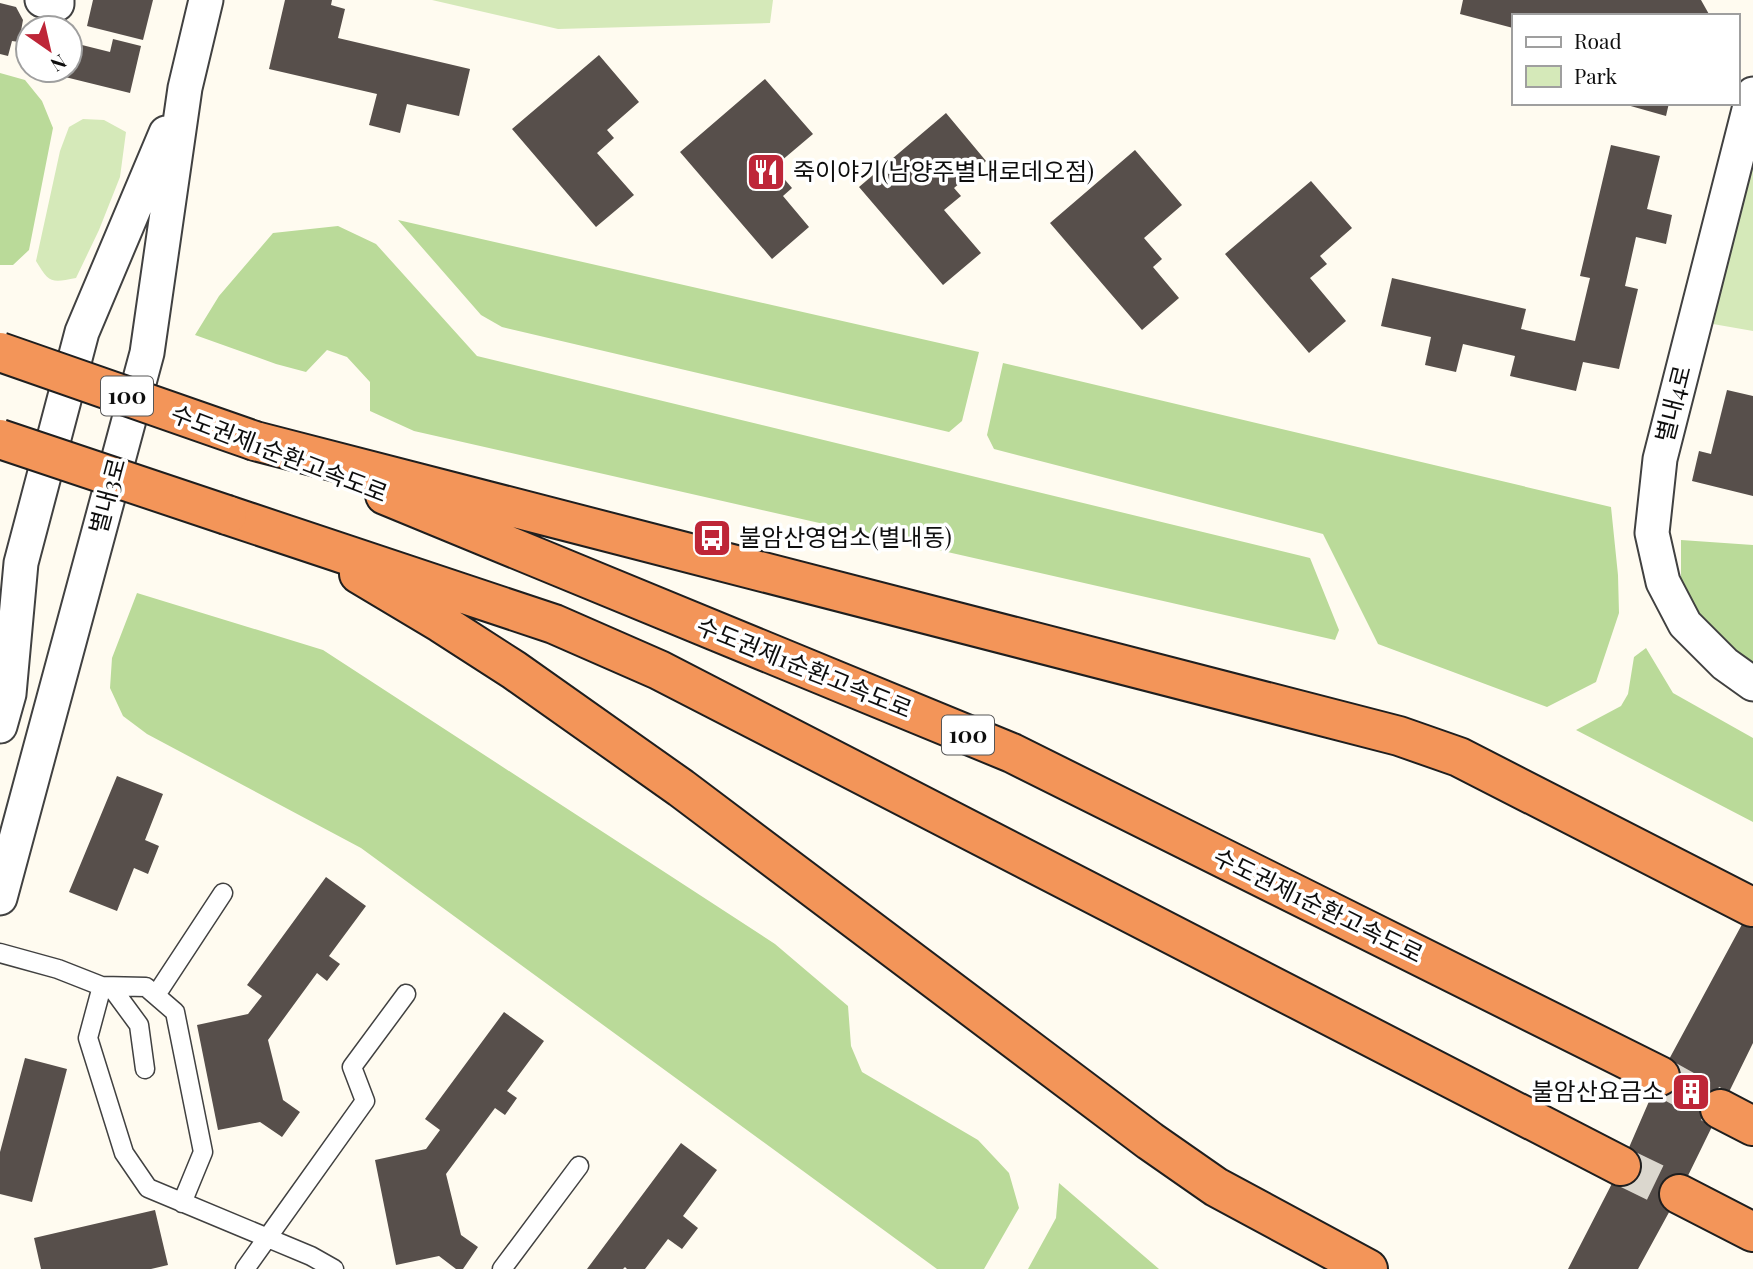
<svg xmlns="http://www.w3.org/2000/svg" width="1753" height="1269" viewBox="0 0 1753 1269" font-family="'Playfair Display','Noto Sans KR',serif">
<rect width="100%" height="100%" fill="#fffbf0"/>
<path fill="#d5e9b9" d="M432,0H773L770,23L558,29Z
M83,119L104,120L126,132L120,177L99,230L76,278C51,283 49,283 36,261L60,151L69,127Z
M1753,158V331L1713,324Z"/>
<path fill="#bada99" d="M0,73L25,80L42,101L53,128L29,250L13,265H0Z
M398,220L979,352L962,421L949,432L502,327L481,315Z
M338,226L376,244L477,356L1310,558L1339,630L1335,640L414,431L370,411V382L347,357L327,350L306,372L276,364L195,335L219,296L273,233Z
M1003,363L1611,507L1618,575L1619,613L1596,682L1547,707L1378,644L1323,534L994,449L987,435Z
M1681,540L1753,545V670L1681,603Z
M137,593L323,650L775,944L848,1006L851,1046L862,1072L978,1140L1009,1173L1019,1208L984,1269H937L361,848L147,734L123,716L110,688L112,658Z
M1646,648L1673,693L1753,738V822L1576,730L1621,706L1628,694L1634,657Z
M1059,1183L1159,1269H1028L1056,1218Z"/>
<path fill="#574f4b" d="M93,0H153L143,40L87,26Z
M285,0H332L331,5L345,9L338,38L470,69L459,116L407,104L400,133L369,125L377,94L269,69Z
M1463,0H1701L1710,16H1513V28L1460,14Z
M0,3L16,7L23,20L19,42L12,41L8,56L0,54Z
M113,39L141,46L130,93L61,76L62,70H70V42L110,52Z
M599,55L639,102L607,130L614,138L597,153L634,195L596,227L512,129Z
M765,79L813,134L774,167L792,188L783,196L809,227L772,259L680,152Z
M1620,103H1669L1666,116Z
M946,113L986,161L954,188L961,196L944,210L981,253L943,285L859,187Z
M1611,145L1660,156L1647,209L1672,215L1666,244L1636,237L1625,286L1638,289L1619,369L1583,362L1576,391L1510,376L1515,356L1463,344L1456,372L1425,365L1431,337L1381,326L1392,278L1526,309L1521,329L1575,341L1590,278L1580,276Z
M1135,150L1182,205L1144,238L1162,259L1153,267L1179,298L1142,330L1050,223Z
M1311,181L1352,228L1320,256L1327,264L1310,278L1346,321L1309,353L1225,254Z
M1727,390L1753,396V496L1692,481L1699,451L1711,454Z
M117,776L163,794L145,840L159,846L148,874L134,868L117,911L69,892Z
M326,877L366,906L329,956L340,964L327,981L317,973L268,1040L283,1100L300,1112L282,1137L260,1122L218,1130L197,1025L248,1014L262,996L247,985Z
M1753,904V1043L1679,1194L1638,1269H1568L1621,1166L1660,1076Z
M504,1012L544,1041L507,1091L517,1098L505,1115L495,1108L446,1174L461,1235L478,1247L463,1269H456L439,1256L396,1265L375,1160L426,1149L440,1130L425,1119Z
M25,1058L67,1069L32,1202L0,1194V1152Z
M681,1143L717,1170L683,1216L698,1228L682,1249L668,1239L645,1269H627L625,1267L623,1269H587Z
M155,1210L168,1265L151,1269H41L34,1238Z"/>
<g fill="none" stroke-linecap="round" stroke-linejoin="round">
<path stroke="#dbd7ce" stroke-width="38" stroke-dasharray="38 19" stroke-linecap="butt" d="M1660,1076L1720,1109
M1621,1166L1679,1194"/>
<g stroke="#414141" stroke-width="21">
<path id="lane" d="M0,953L58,969L114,991L139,1025L145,1069
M156,995L223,893
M182,1203L203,1152L175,1012L146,987L102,986L88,1038L124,1153L148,1188L311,1256L334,1269
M245,1269L365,1101L352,1067L406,994
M502,1269L579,1166"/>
</g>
<g stroke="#414141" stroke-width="37">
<path id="street" d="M42,0L57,4V0
M1753,94L1660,459L1652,533L1663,582L1685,624L1725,664L1753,684
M0,726L9,694L21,563L82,332L166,133
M0,898L147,353L185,88L206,0"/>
</g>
<g stroke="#1f1f1f" stroke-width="42">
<path id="highway" d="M255,441L1399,736L1459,757L1752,907
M385,495L1012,753L1660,1076
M227,515L554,624L659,670L1621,1166
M359,574L441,623L514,670L681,788L1150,1141L1216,1187L1368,1269
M1720,1109L1753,1126
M1679,1194L1753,1232"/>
</g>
<use href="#lane" stroke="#fff" stroke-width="18"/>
<use href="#street" stroke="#fff" stroke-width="33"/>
<use href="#highway" stroke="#f39559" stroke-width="38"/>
<g stroke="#1f1f1f" stroke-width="42" stroke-linecap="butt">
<path id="highway-bridge" d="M0,352L255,441
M0,439L227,515"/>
</g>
<use href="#highway-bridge" stroke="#f39559" stroke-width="38"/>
</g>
<defs>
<g id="restaurant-square" transform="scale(2.0125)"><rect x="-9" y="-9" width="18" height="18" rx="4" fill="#be2638" stroke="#fff"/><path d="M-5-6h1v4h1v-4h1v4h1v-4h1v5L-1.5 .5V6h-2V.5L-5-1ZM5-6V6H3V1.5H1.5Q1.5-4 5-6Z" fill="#fff"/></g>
<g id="bus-square" transform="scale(2.0125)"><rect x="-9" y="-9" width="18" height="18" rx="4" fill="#be2638" stroke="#fff"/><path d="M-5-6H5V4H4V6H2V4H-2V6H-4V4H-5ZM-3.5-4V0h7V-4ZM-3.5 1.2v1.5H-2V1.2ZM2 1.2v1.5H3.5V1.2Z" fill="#fff"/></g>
<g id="building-square" transform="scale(2.0125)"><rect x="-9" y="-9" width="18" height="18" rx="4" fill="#be2638" stroke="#fff"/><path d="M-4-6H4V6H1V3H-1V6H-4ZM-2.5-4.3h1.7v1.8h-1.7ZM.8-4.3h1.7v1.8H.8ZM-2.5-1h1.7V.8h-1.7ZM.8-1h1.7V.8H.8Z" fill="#fff"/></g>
</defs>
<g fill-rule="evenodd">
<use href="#restaurant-square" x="766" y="172"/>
<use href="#bus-square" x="712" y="538"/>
<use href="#building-square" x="1691" y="1092"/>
</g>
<g text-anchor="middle" stroke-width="7" stroke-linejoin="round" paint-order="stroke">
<g fill="#fff" stroke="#565656" stroke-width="2">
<rect x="101" y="376.5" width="52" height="39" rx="5"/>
<rect x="942" y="715.5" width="52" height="39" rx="5"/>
</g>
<g font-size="23" font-weight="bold" fill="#0e0e0e">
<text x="127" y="404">100</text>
<text x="968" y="743">100</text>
</g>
<g font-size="24" fill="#0e0e0e" stroke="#fff" text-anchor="start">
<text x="793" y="180">죽이야기(남양주별내로데오점)</text>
<text x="739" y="546">불암산영업소(별내동)</text>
<text x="1664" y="1100" text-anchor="end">불암산요금소</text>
</g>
<g font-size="24" fill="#0e0e0e" stroke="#fff">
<text transform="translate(1674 404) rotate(-76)" y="8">별내4로</text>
<text transform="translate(279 454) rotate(21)" y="8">수도권제1순환고속도로</text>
<text transform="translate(108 496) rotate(-75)" y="8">별내3로</text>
<text transform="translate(804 668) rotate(22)" y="8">수도권제1순환고속도로</text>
<text transform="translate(1318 906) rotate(26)" y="8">수도권제1순환고속도로</text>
</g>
</g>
<rect x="1512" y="14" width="228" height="91" fill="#ffffff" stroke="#9f9f9f" stroke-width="2"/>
<rect x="1526" y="37" width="35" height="10" fill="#ffffff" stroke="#9f9f9f" stroke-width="2"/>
<text x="1574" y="49" font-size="21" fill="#0e0e0e">Road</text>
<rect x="1526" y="66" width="35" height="21" fill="#d5e9b9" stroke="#9f9f9f" stroke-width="2"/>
<text x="1574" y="84" font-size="21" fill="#0e0e0e">Park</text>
<g transform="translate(49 49) rotate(146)"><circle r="33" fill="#ffffff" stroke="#9f9f9f" stroke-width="2"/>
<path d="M0-5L12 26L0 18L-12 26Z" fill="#be2638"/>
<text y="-10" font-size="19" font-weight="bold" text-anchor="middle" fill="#0e0e0e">N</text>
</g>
</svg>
